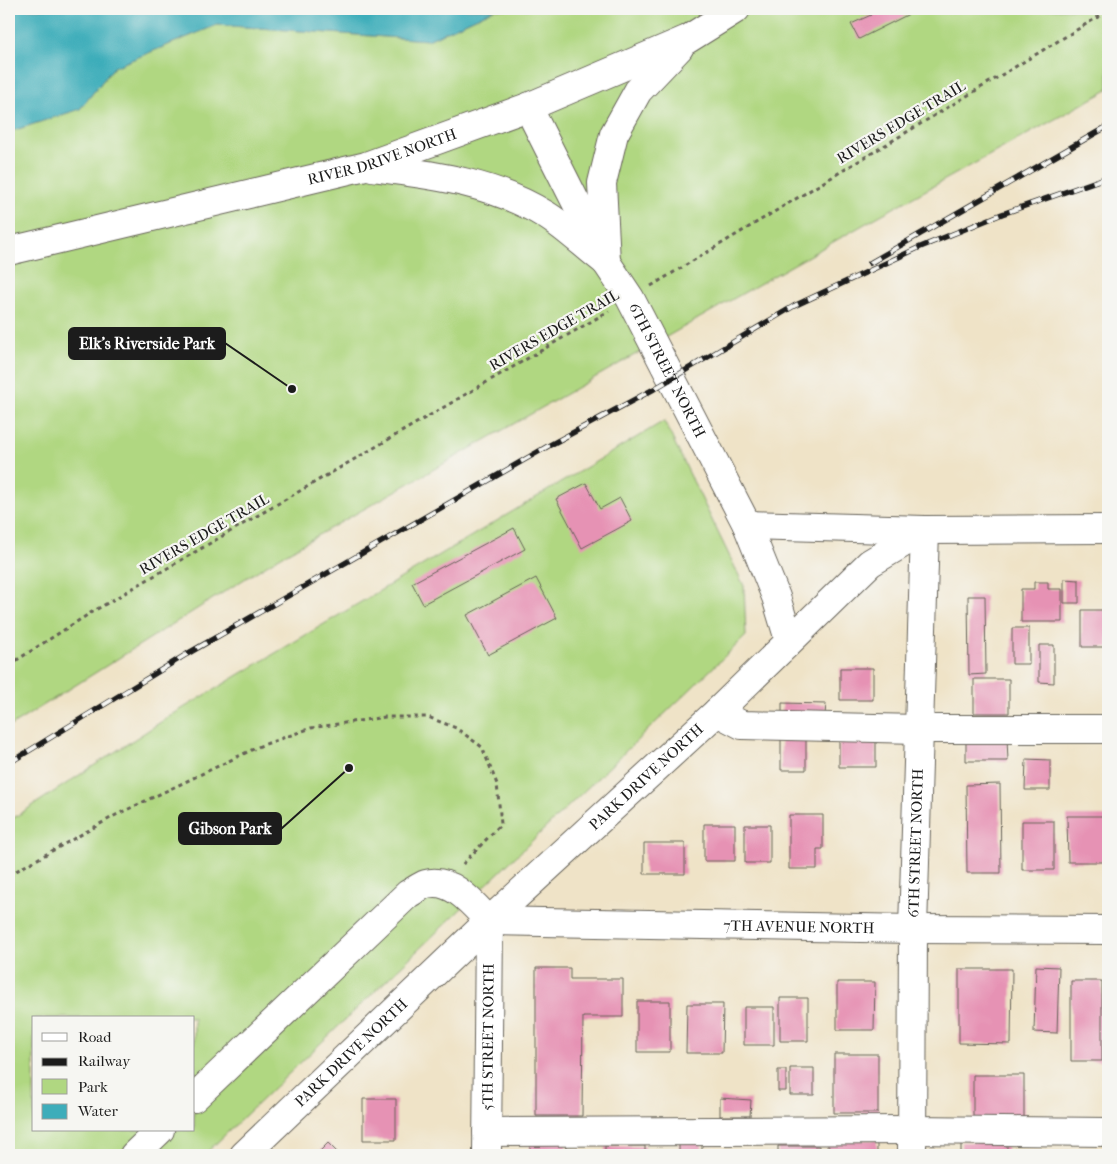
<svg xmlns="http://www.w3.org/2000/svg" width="1117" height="1164" viewBox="0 0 1117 1164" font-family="'IM FELL French Canon',serif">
<rect width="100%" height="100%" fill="#f6f6f2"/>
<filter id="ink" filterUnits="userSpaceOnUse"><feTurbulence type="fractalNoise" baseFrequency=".02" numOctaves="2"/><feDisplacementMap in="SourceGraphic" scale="10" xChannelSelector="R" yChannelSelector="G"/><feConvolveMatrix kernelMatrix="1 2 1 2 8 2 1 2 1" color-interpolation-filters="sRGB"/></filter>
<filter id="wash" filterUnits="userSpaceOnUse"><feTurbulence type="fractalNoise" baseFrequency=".0096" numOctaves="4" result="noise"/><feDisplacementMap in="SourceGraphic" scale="20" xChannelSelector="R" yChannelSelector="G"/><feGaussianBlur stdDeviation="1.12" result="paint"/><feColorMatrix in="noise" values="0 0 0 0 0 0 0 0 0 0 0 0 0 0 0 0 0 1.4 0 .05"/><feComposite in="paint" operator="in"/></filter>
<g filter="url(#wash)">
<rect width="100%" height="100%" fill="#efe3c7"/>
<path fill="#b0d781" stroke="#667a4e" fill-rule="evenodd" d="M495,9H1108V90L870,221L278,558L9,727V132L80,109L114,67L217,25L428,40Z
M664,421L744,586L746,636L204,1155H9V821L170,716ZM34,1018H194V1130H34Z"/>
<path fill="#3eadba" stroke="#2d646b" d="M9,9H495L428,40L217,25L114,67L80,109L9,132Z"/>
<g id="blocks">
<path fill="#e692b4" d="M868,9H906L909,14L859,39L851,24L871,15Z
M586,483L600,509L620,498L632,521L582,548L556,499Z
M514,528L525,549L423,604L412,583Z
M536,578L557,618L488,655L467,615Z
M1064,579L1079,580V603H1064Z
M1034,582H1048V589H1062V622H1021V589H1034Z
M968,596H985L986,674L969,675Z
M1082,610H1108V647H1082Z
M1012,628H1029V664H1012Z
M1039,645H1054V683L1039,682Z
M840,668H873V700H840Z
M974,679H1009V713H974Z
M782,703L826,704L825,715L782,714Z
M781,736H806V770H781Z
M839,737H876V767H839Z
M966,738H1007L1008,761H966Z
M1026,759L1050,760V790H1025Z
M1000,784L1001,873H967L966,785Z
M789,815H823V849H817V869H789Z
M1067,816H1108V862H1068Z
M1022,821H1054V870H1022Z
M704,824H735V861H704Z
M745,825H770V863H745Z
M644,843H685V874H644Z
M1036,966L1059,967L1057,1033L1034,1032Z
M536,968H570V979H623V1017H583L582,1116H536Z
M959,969H1012L1011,1044L959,1043Z
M1071,981H1102V1061H1071Z
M837,982H875L874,1030H837Z
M780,998H808V1041H780Z
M637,1001H670V1052H637Z
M687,1004H723L722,1053H686Z
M744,1007H774V1045H744Z
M834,1054H878V1113H834Z
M790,1068H814V1095H790Z
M778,1070H786V1091H778Z
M973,1075H1024V1122H973Z
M720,1098L751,1100L750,1116H720Z
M363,1099H396V1140H363Z
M530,1136H566V1155H530Z
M828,1140H877V1155H828Z
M679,1142H702V1155H679Z
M961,1142H1007V1155H961Z
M328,1143L340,1155H316Z
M605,1146H645V1155H605Z
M778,1146H819V1155H778Z"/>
</g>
</g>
<g filter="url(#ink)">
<use href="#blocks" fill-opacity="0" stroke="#666258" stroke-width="1"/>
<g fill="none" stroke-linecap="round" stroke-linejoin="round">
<g stroke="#666258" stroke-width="30">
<g id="minor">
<path id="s1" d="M528,107L606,262L630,298L747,525L776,597L789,640"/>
<path d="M747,525L925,530L1108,529"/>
<path d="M717,712L742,725L918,729H1108"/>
<path id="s2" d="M489,921L913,929L1108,930"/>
<path d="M194,1098L408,894C414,891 420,886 426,884C452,877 473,904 489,921"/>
<path d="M487,1132L912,1130L1108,1132"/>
<path d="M134,1155L160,1130"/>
<path id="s3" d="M244,1155L489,921L717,712L870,563L925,530"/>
<path id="s4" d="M487,1155L489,921"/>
<path id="s5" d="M912,1155L913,929L925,530"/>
</g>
</g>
<g stroke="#666258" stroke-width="30">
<g id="major">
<path d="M372,167C432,175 493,182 546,215C567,228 586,247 606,262"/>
<path id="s6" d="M9,251L366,166L528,107L688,39L736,9"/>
<path d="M606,262L602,183L614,134L638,91L679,48"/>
</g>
</g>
<path stroke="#666258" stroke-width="3" stroke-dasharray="4 4" stroke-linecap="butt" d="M651,286L1108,11
M9,665L92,612L609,311
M9,875L116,815L260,746L311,728L385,717H428L456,728L482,747L497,784L501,824L461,866"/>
<use href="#minor" stroke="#fff" stroke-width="28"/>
<use href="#major" stroke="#fff" stroke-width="28"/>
<g stroke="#1c1c1c" stroke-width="5.5">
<path id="rail" d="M870,263L1108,126
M9,763L187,654L550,445L654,389L794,306L918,248L1002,214L1108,177"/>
</g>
<use href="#rail" stroke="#f6f6f2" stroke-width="4" stroke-dasharray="11" stroke-linecap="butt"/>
</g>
</g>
<g text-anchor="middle" stroke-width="4.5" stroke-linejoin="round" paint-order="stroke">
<g font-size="15" fill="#1c1c1c" stroke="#f6f6f2">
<text transform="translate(901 122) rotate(-31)" y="5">RIVERS EDGE TRAIL</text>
<text dy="5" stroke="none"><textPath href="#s6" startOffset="385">RIVER DRIVE NORTH</textPath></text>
<text transform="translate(554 330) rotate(-30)" y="5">RIVERS EDGE TRAIL</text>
<text dy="5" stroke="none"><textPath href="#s1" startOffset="298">6TH STREET NORTH</textPath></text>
<text transform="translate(204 534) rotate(-30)" y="5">RIVERS EDGE TRAIL</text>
<text dy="5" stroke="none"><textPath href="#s3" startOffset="552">PARK DRIVE NORTH</textPath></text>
<text dy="5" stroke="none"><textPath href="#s5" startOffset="312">6TH STREET NORTH</textPath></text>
<text dy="5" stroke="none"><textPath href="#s2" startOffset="310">7TH AVENUE NORTH</textPath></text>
<text dy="5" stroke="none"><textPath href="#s4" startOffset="118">5TH STREET NORTH</textPath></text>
<text dy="5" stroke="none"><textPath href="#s3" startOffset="148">PARK DRIVE NORTH</textPath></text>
</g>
</g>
<path fill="none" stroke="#1c1c1c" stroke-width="2" d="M292 389L225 343M349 768L281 829"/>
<g fill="#1c1c1c" stroke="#f6f6f2" stroke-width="2">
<circle cx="292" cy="389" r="5"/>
<circle cx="349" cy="768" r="5"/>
</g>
<g fill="#1c1c1c" stroke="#1c1c1c" stroke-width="2">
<rect x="69" y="328" width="156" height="31" rx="5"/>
<rect x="179" y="813" width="102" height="31" rx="5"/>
</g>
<g font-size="16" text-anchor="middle" font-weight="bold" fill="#fff">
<text x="147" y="349">Elk's Riverside Park</text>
<text x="230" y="834">Gibson Park</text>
</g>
<rect width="1117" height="1164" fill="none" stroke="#f6f6f2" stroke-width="30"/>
<rect x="32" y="1016" width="162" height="115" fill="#f6f6f2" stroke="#9f9f9c"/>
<rect x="42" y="1033" width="25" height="8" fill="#ffffff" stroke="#9f9f9c"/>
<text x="78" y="1042" font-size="15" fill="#1c1c1c">Road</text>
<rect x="42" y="1058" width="25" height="8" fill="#1c1c1c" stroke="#9f9f9c"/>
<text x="78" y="1066" font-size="15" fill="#1c1c1c">Railway</text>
<rect x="42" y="1079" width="25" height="15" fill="#b0d781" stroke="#9f9f9c"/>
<text x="78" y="1092" font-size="15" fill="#1c1c1c">Park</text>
<rect x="42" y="1104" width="25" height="15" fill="#3eadba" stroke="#9f9f9c"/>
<text x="78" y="1116" font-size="15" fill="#1c1c1c">Water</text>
</svg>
